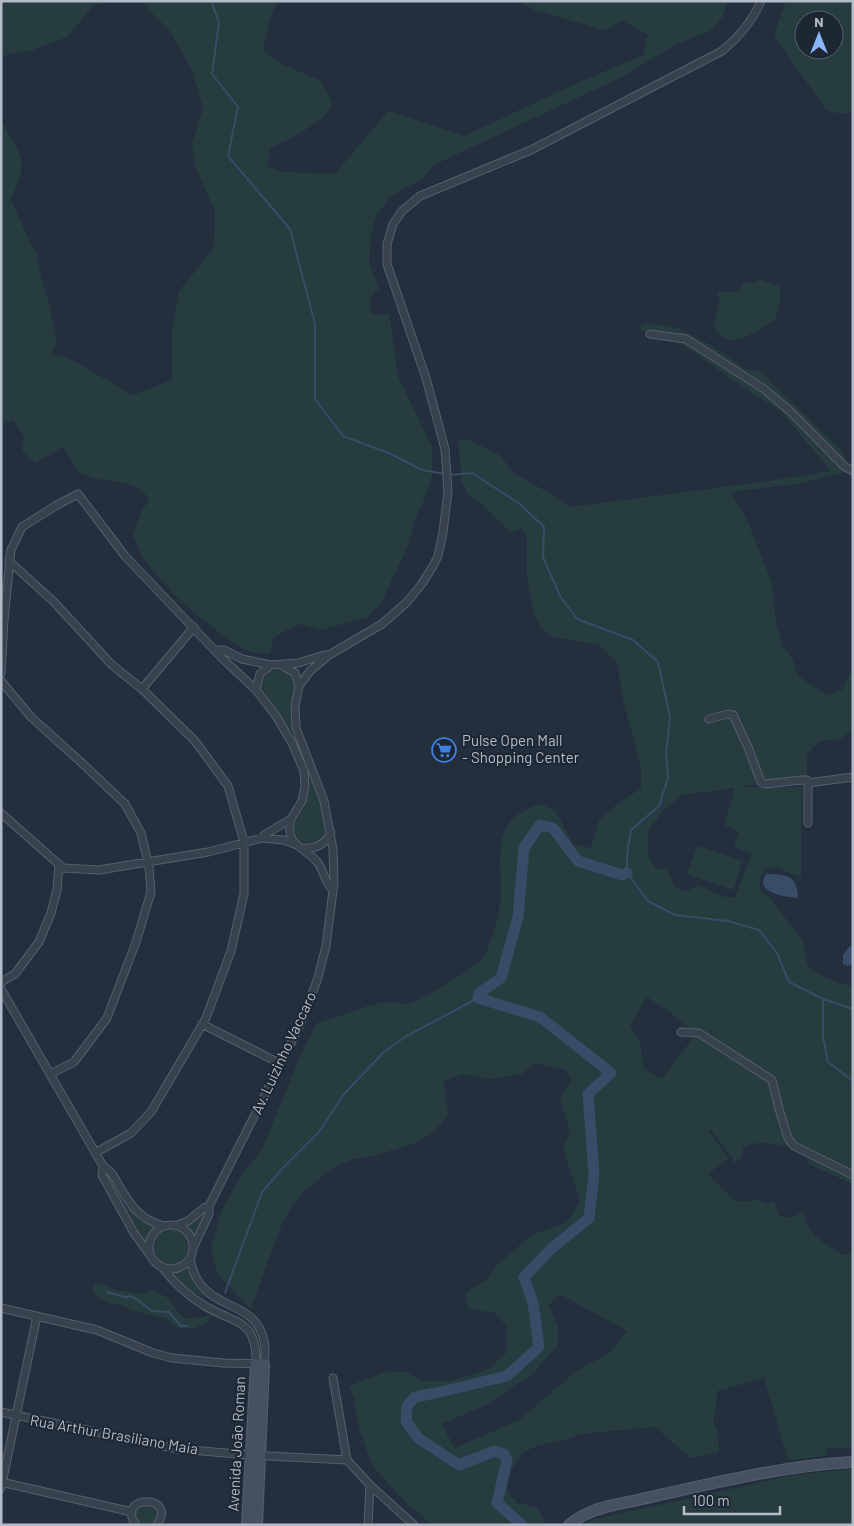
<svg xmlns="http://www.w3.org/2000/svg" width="854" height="1526" viewBox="0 0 854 1526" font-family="Barlow,sans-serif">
<rect width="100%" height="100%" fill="#242f3e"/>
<path fill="#263c3f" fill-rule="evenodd" d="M1,1H119L94,5L67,37L30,51L1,56Z
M140,1H277L269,22L263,49L279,63L321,81L333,104L324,117L299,134L270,148L268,166L283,172L335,174L388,111L464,136L575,84L643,55L648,35L622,20L606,31L535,10L518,1H728L723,16L712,30L677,44L620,78L436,164L423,178L390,197L376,216L371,235L369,261L379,289C370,296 368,302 371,313L382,315L389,313L398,376L432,447V478L424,500L416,517L408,546L382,601L368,617L320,630L300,624L286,630L274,638L269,654L247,651L223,636L179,600L143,559L133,535L141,512L149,500C139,481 118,483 99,479C93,478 86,475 80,473L63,447L35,463L22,451L24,436L13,421L1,424V120L21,156V174L11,200L31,244L37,254L41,277L47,295L57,342L52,354L70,359L133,395L172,380V332L179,291L214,248L215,211L195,166L192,144L203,108L192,70L170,31Z
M786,1H853V111L841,114L826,110L774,35ZM804,20H834V50H804Z
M761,280L780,286V303L775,320L744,338L731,341L720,335L713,327L720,302L717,292H737L745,282L751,283Z
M651,323L678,328L712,346L745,369L763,372L771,382L843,452L847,465L853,471L796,484L730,492L748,522L772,583L776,623L783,647L792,658L798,676L827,695L843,689L848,676L853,671V730L840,739L820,741L807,754V776L741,787H802L801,877L778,868L767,867C759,876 758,882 762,893L768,896L802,939L807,965C822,977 834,983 853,986V1184L807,1163V1158L808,1157C802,1154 797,1151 790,1148C778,1143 755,1140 743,1147L742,1158L734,1163L733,1159L710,1129L709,1132L729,1158L709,1173L712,1180C729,1189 731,1209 755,1199L767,1203L774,1201L779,1216L790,1218L804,1212C806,1235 826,1244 844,1255L853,1254V1447L826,1449L827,1456L788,1460L764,1378L717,1391L716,1408L713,1420L718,1434L719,1452L691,1458L655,1427L579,1434L566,1440L539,1445L524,1452L511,1470L507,1490L517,1503L537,1507L546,1525H432L404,1501L372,1465L359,1428L354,1398L349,1386L387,1371L405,1372L423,1381H451L489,1369L506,1353L507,1327L495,1313L468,1309L465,1293L486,1280L498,1264L532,1235L566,1223L580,1202L563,1148L570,1131L560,1100L565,1089L572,1081L566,1070L535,1063L522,1074L487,1079L463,1074L444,1081L448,1116L432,1133L413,1144L376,1155L353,1159L333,1168L304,1191L292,1206L280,1228L251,1309L217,1274L211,1249L221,1212L238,1181L262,1149L301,1055L317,1023C340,1017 362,1006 386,1002C394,1001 402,1006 409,1004C419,1002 478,966 483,958C492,943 501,910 501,893C501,852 491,817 542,804L556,812L574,845L591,848L599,820L615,806L641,788V767L624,704L617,662L599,645L554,637L541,628L534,613L530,595L527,576V537L521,529L511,533L474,497L469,496L462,482L458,440H469L501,456L513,473L551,494L570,507L769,481L831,471L792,425L782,412L740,385L689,349L675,341L641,330V325ZM735,788L724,825L739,832L734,847L752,853L735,898L725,897L698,885L685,892L674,886L668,869H656L648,855V831L663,811L682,795ZM647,997L670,1012L696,1034L662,1079L644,1069L640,1043L630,1026ZM559,1294L627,1331L610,1352L574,1373L519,1420L455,1448L441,1424L486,1405L533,1373L558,1345V1327L549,1305Z
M279,670C301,674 293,689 291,705C290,714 290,723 291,733L262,689C262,678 268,671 279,670Z
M310,773C315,787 327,816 325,830C323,849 294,847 294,828C294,821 300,814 304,808C309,797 310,785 310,773Z
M697,846L743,861L733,890L687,874Z
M124,1204L138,1219L154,1228L145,1242Z
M205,1213L194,1236L185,1226Z
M154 1247a17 17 0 1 1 34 0a17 17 0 1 1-34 0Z
M187,1268L194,1284L205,1298L189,1289L173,1273Z
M95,1284L104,1285L115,1290L146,1294L153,1290L168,1298L179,1314L187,1319L212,1316L204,1324L193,1329L179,1328L166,1319L130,1310L122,1305L111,1304L100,1299L93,1292V1288Z
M853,1469V1525H584L591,1520L793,1475Z
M135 1515a11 11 0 1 1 22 0a11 11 0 1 1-22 0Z"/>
<path fill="#394c67" d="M766,874C785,874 798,875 798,898C789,897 764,895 763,882C763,879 765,877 766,874Z
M850,946L853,947V964L848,966L843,964V955Z"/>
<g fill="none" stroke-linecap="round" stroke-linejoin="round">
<path stroke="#394c67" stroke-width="2" d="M211,1L219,22L212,74L238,107L228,156L290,229L315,324V399L343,436L389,453L422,470L445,474
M450,475L472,473L520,504L544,527L543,557L560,596L577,619L633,640L658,662L670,717L666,753L668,778L659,806L631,830L627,854V873L648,901L675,915L728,921L759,930L777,953L789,982L823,999L853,1009
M823,999V1036L828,1062L853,1081
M107,1292L125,1297L132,1296L152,1311L169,1312L181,1326H188
M225,1293L262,1192L280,1171L319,1132L344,1094L384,1052L405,1037L478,998"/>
<path stroke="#394c67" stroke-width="11" d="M522,1525L497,1503L507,1460L504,1454L495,1451L459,1465L418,1438L406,1421L407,1406L415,1397L436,1393L507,1376L539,1347L533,1303L524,1277L552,1248L589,1218L594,1174L588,1094L611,1073L540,1017L478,998L479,993L501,978L518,917L524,848L540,825L553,828L578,861L622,875L627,873"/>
<g stroke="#565f6c" stroke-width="9">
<path id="street" d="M650,334L686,339L764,389L791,412L844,466L853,471
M11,550L9,561L54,602L112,665L142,689L195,741L228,786L244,842V894L231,951L206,1018L151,1112L131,1133L95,1153
M217,650H224L242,659L271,665L298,663L324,655H329
M283,666L295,673L299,686
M1,674L4,620L11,550L22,527L57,505L78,494L125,556L221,657L256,690L276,716L292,743L304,771L305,786L302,801L291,819L264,835L262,838
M1,681L31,717L83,764L125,804L141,833L149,867L151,892L136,942L107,1018L74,1062L50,1074
M142,689L194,627
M256,690L260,674L271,665
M709,719L728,714L733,715L748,747L761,782L765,784L802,780H807L808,783
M1,813L63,868L99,870L208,852L262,838L284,840L297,845
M291,819C289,826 289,833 292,839C297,848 311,853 318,863C324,871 325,884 333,890
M808,823V783L853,777
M303,848C316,849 326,844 331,832
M1,982L15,974L39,942L51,913L57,890L59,864
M1,989L103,1166C111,1171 114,1176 118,1184C130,1205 140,1220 164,1226
M202,1024L281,1064
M681,1032L699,1033L772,1080L779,1109L788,1138L794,1146L853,1175
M103,1166L102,1175L134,1233L150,1255
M149 1247a22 22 0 1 1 44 0a22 22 0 1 1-44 0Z
M175,1226L188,1221L204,1208L209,1206
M193,1248L209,1214V1206L299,1027L317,981L326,946L334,883L333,849L324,801L296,728L295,706L299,686L310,671L329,655L382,624L407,602L421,585L433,566L438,556L443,532L448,492L445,449L426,378L387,264V244L393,224L402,211L420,196L531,150L722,51C739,37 752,22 761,1
M162,1267C174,1283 188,1296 205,1306C237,1325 257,1319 256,1364
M1,1308L97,1330L153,1353L172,1358L223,1363L264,1364C265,1357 266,1349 264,1341C255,1295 199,1315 190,1258
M333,1378L347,1460L370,1485L414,1525
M1,1412L178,1449L250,1455L347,1460
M1,1482L132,1512
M1,1488L37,1316
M136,1525C114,1494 179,1494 157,1525
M368,1525L370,1485"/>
</g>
<g stroke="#565f6c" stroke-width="12">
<path id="secondary" d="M247,1525L256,1364
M257,1525L264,1364
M569,1525C584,1512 603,1507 623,1503C699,1487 775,1466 853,1462"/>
</g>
<use href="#street" stroke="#38414e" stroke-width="7"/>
<use href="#secondary" stroke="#465061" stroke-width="10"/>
</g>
<defs>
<g id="supermarket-ring" transform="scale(1.25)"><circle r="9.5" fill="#1d2633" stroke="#3f7fe0" stroke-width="1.5"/><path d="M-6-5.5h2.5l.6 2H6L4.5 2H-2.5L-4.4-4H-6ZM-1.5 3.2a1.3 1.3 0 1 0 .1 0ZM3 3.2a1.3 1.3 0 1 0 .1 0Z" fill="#3f7fe0"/></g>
</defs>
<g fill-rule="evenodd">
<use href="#supermarket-ring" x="444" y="750"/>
</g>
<g text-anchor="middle" stroke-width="4" stroke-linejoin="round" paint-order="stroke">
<g font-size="15" fill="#b4bcc9" stroke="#1d2633" text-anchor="start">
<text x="462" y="746">Pulse Open Mall<tspan x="462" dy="17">- Shopping Center</tspan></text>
</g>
<g font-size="15" fill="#b4bcc9" stroke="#1d2633">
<text transform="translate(284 1053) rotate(-65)" y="5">Av. Luizinho Vaccaro</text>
<text transform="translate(114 1435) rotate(10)" y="5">Rua Arthur Brasiliano Maia</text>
<text transform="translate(237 1444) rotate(-87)" y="5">Avenida João Roman</text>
</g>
</g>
<rect width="854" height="1526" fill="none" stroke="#b4bcc9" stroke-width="5"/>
<g transform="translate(819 35)"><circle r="24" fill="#1d2633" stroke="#59626f"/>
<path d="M0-4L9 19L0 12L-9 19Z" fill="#8ab4f8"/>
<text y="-8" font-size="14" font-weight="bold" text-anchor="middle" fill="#b4bcc9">N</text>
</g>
<path d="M684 1506v8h96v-8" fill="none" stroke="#b4bcc9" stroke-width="2.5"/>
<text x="692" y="1506" font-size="15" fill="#b4bcc9" stroke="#1d2633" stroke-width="4" paint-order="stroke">100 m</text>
</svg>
